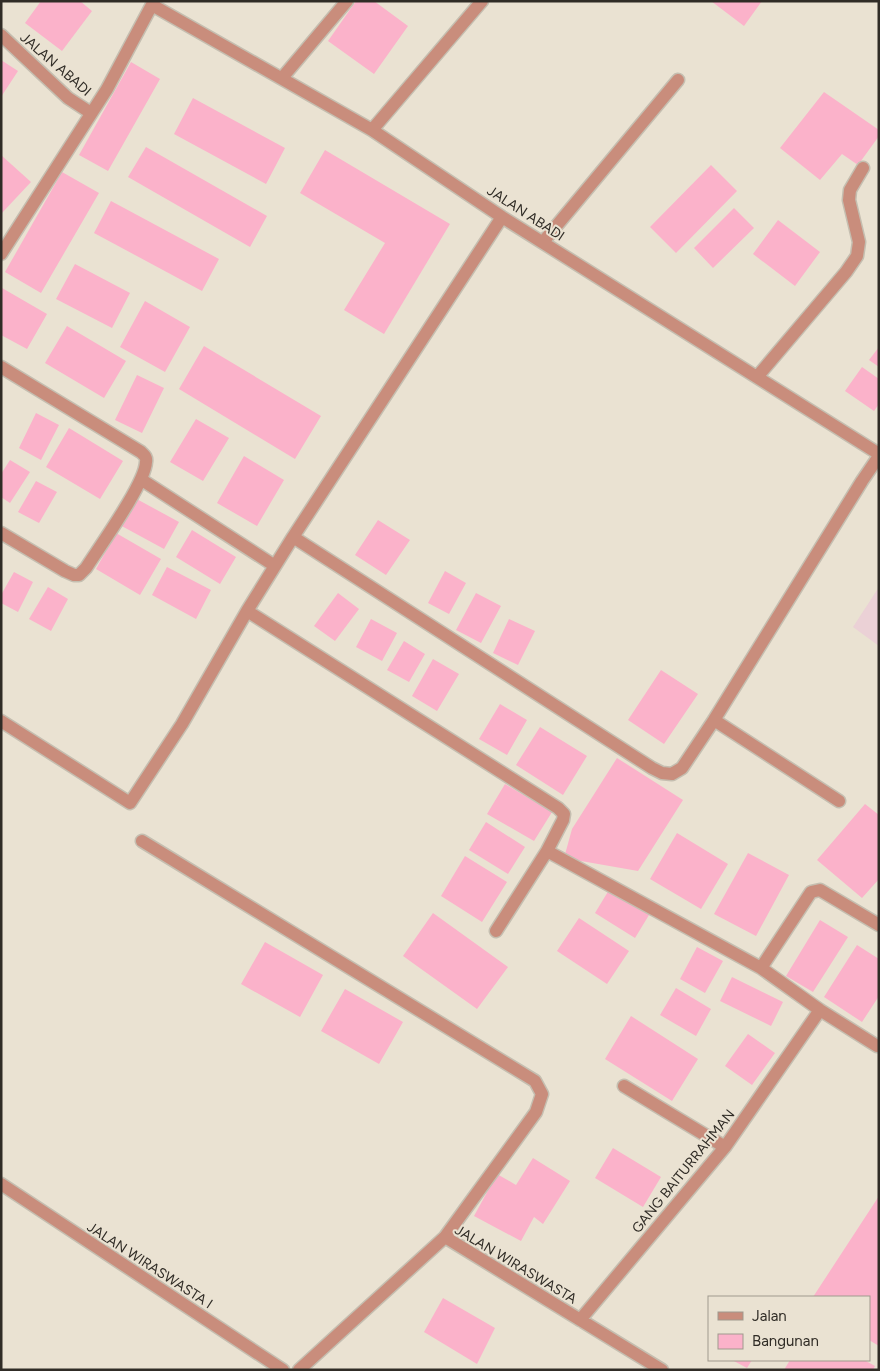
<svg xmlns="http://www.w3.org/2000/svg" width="880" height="1371" viewBox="0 0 880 1371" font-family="Figtree,sans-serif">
<rect width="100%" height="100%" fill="#eae2d2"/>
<path fill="#ebd1d6" d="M879,587V646L853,627Z"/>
<path fill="#fbb2ca" d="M41,1H80L92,11L62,51L25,23Z
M356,1H374L408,26L374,74L328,41Z
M711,1H762L744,26Z
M1,60L18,71L1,97Z
M131,62L160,79L108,171L79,155Z
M824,92L879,130V136L858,165L842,154L820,180L780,148Z
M193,98L285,148L266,184L174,134Z
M146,147L267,216L250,247L128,177Z
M325,150L450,224L384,334L344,310L385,243L300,193Z
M1,155L31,182L1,214Z
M711,165L737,191L676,253L650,227Z
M62,172L99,193L41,293L5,272Z
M111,201L219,259L202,291L94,233Z
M734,208L754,228L713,268L694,248Z
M778,220L820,252L795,286L753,254Z
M75,264L130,293L112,328L56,299Z
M2,288L47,314L27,349L1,335Z
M145,301L190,327L165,372L120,347Z
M67,326L126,361L104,398L45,363Z
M204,346L321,416L295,459L179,389Z
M879,347V367L869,360Z
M862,367L879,379V404L874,411L845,391Z
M137,375L164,388L142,433L115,420Z
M36,413L59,425L41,460L19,448Z
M196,419L229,438L203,481L170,462Z
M69,428L123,461L100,499L46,467Z
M244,456L284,480L257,526L217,503Z
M10,460L30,472L10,503L1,497V474Z
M36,481L57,492L39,523L18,512Z
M133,497L179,522L164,549L118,524Z
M378,520L410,540L386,575L355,555Z
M192,530L236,557L220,584L176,557Z
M116,533L161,559L140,595L96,569Z
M167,567L211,590L196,619L152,595Z
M445,571L466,583L449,614L428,603Z
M14,572L33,582L18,612L1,603V595Z
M48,587L68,599L51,631L29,619Z
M338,593L359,609L335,641L314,626Z
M476,593L501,606L481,643L456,630Z
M371,619L397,633L382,661L356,647Z
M509,619L535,631L518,665L493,653Z
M404,641L425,654L409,682L387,670Z
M433,659L459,674L437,711L412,696Z
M661,670L698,694L664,744L628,720Z
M500,704L527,720L507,755L479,739Z
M540,727L587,756L563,795L516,765Z
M617,758L683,800L638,871L564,858L572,829Z
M505,784L552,812L534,841L487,814Z
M865,804L879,815V879L862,898L817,860Z
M486,822L525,847L508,874L469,850Z
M677,833L728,864L701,909L650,879Z
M748,853L789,875L756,936L714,914Z
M465,856L507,882L482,922L441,896Z
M609,890L649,915L635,938L595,913Z
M433,913L508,967L477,1009L403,956Z
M579,918L629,951L607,984L557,951Z
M820,920L848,937L813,992L786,976Z
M265,942L323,975L300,1017L241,984Z
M857,945L879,959V996L862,1022L824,997Z
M697,947L723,961L705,993L680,979Z
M732,977L783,1002L771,1026L720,1001Z
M676,988L711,1009L696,1036L660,1015Z
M345,989L403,1022L379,1064L321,1031Z
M631,1016L698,1059L672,1101L605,1059Z
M748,1034L775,1053L752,1085L725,1066Z
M613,1148L661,1177L643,1207L595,1178Z
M533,1158L570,1181L543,1224L534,1217L521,1241L474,1216L497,1174L516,1185Z
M879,1196V1346L869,1340V1297H813Z
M443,1298L495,1328L477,1364L424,1332Z
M732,1360H752L747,1368Z
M790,1360H864L875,1366L873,1370H784Z"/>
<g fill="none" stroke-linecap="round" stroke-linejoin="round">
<g stroke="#c5beb0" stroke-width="15">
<path id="minor" d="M152,5L372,130L502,217L879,454
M1,35L68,98L91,113
M282,78L347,1
M372,130L482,1
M543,242L678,80
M1,254L107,89L154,1
M1,367L141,452C144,455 147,457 146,462C145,484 100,546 86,568L79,575H74L65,571L1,533
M757,377L846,272L857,256L859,242L849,200L850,190L863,168
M142,480L275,566
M293,537L652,768L662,773L672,774L682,768L714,720L862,481L879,456
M247,611L558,808L564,814L563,820L547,851L496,931
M714,720L839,801
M1,721L130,803L182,724L247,611L293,537L502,217
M142,841L535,1081L542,1094L536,1112L445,1237L299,1370
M547,851L761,968L820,1010L877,1046
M761,968L811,892L820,890L879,925
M624,1086L725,1147
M1,1184L283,1370
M445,1237L662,1370
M580,1320L725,1147L820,1010"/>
</g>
<use href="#minor" stroke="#c98d7c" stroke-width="12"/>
</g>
<g text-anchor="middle" stroke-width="4" stroke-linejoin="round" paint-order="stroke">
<g font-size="14" fill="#302c26" stroke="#eae2d2">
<text transform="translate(56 64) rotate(41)" y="5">JALAN ABADI</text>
<text transform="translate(526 213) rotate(33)" y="5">JALAN ABADI</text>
<text transform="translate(683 1171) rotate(-51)" y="5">GANG BAITURRAHMAN</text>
<text transform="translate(516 1264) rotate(31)" y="5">JALAN WIRASWASTA</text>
<text transform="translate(150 1265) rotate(33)" y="5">JALAN WIRASWASTA I</text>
</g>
</g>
<rect width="880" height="1371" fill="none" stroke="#302c26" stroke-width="5"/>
<rect x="708" y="1296" width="162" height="65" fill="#eae2d2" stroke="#a0998d"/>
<rect x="718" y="1312" width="25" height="8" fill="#c98d7c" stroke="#a0998d"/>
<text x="752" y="1321" font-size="15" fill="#302c26">Jalan</text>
<rect x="718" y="1334" width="25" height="15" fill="#fbb2ca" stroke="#a0998d"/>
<text x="752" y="1346" font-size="15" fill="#302c26">Bangunan</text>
</svg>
